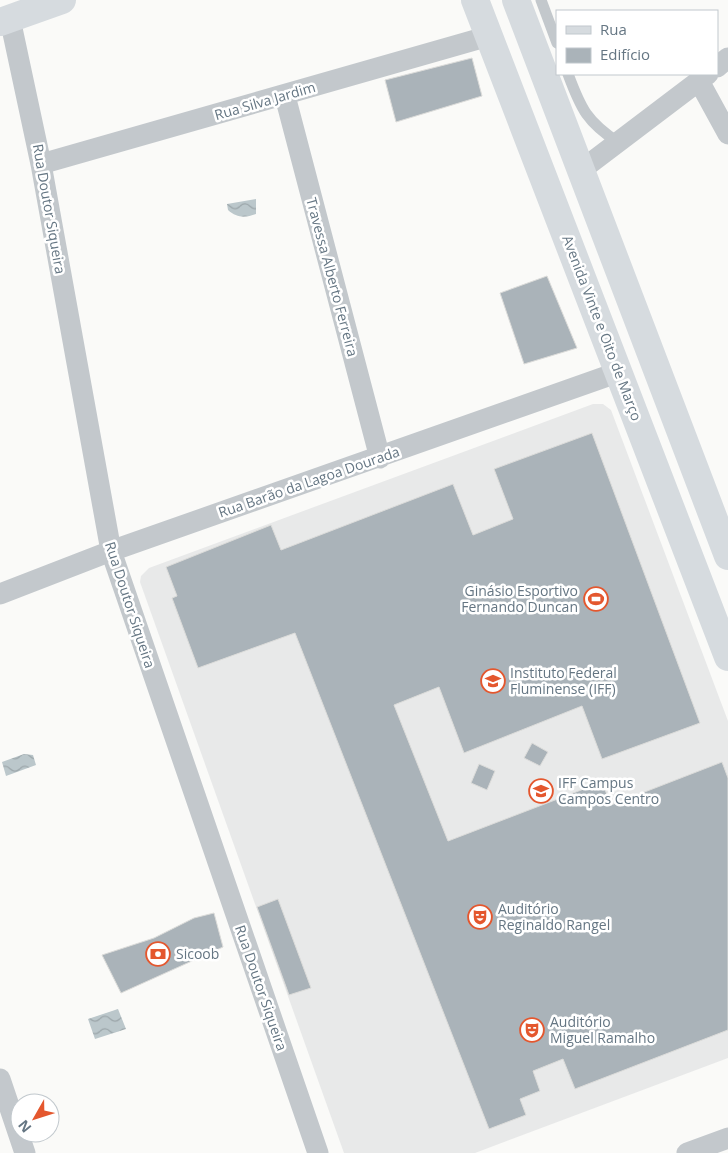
<svg xmlns="http://www.w3.org/2000/svg" width="728" height="1153" viewBox="0 0 728 1153" font-family="'Open Sans',sans-serif">
<defs>
<pattern id="water-waves" width="16" height="10" patternUnits="userSpaceOnUse" patternTransform="scale(1.25)"><rect width="16" height="10" fill="#bbc7cb"/><path d="M0 5q4-4 8 0t8 0" fill="none" stroke="#9ca6aa"/></pattern>
</defs>
<rect width="100%" height="100%" fill="#fafaf8"/>
<path fill="#e8e9e9" d="M593,404H603L611,410L728,721V1058L475,1153H344L140,582L141,576L149,568Z"/>
<path fill="url(#water-waves)" d="M256,199V214C245,218 237,218 228,210L227,204Z
M24,754L33,755L36,765L6,776L2,762Z
M118,1009L126,1029L95,1039L88,1019Z"/>
<path fill="#aab3b9" stroke="#dcdcda" d="M472,58L482,96L396,122L385,80Z
M547,276L577,348L524,364L500,293Z
M592,433L700,723L602,759L582,706L464,753L439,687L394,705L448,841L602,782L611,805L722,762L728,778V1030L575,1089L563,1059L533,1071L540,1091L520,1099L526,1115L489,1129L295,633L198,668L172,598L177,596L166,567L271,525L281,550L453,484L473,535L513,519L494,469Z
M532,743L548,752L540,766L524,758Z
M479,764L495,771L487,790L471,783Z
M278,899L311,988L289,995L257,907Z
M214,913L223,947L121,993L102,955L154,938L194,918Z"/>
<g fill="none" stroke-linecap="round" stroke-linejoin="round">
<path stroke="#c3c8cc" stroke-width="11" d="M541,0L557,43
M568,74C581,109 587,122 619,143"/>
<path stroke="#c3c8cc" stroke-width="21" d="M10,19L41,164L111,551L318,1153
M717,67L728,58
M699,81L728,134
M285,96L380,458
M41,164L489,36
M580,171L708,74
M0,594L111,551L619,372
M0,1079L25,1153
M687,1153L728,1138"/>
<path stroke="#d6dbdf" stroke-width="28" d="M0,22L62,0"/>
<path stroke="#d6dbdf" stroke-width="28" d="M475,0L728,657
M516,0L728,556"/>
</g>
<defs>
<g id="stadium-ring" transform="scale(1.25)"><circle r="9.5" fill="#fff" stroke="#e4572e" stroke-width="1.5"/><path d="M0-5a6.5 5 0 1 0 0 10a6.5 5 0 1 0 0-10ZM-3.5-1.8h7v3.6h-7Z" fill="#e4572e"/></g>
<g id="university-ring" transform="scale(1.25)"><circle r="9.5" fill="#fff" stroke="#e4572e" stroke-width="1.5"/><path d="M0-5L7-2L0 1L-7-2ZM-4 1L0 2.5L4 1V4Q0 6-4 4Z" fill="#e4572e"/></g>
<g id="theatre-ring" transform="scale(1.25)"><circle r="9.5" fill="#fff" stroke="#e4572e" stroke-width="1.5"/><path d="M-5-5.5Q0-4 5-5.5V0Q5 5 0 6Q-5 5-5 0ZM-3.3-2.5H-1v1.5H-3.3ZM1-2.5H3.3v1.5H1ZM-2.8 1Q0 5.5 2.8 1Z" fill="#e4572e"/></g>
<g id="bank-ring" transform="scale(1.25)"><circle r="9.5" fill="#fff" stroke="#e4572e" stroke-width="1.5"/><path d="M-6-4H6V4H-6ZM0-2.3a2.3 2.3 0 1 0 0 4.6a2.3 2.3 0 1 0 0-4.6Z" fill="#e4572e"/></g>
</defs>
<g fill-rule="evenodd">
<use href="#stadium-ring" x="596" y="599"/>
<use href="#university-ring" x="493" y="681"/>
<use href="#university-ring" x="541" y="791"/>
<use href="#theatre-ring" x="480" y="917"/>
<use href="#bank-ring" x="158" y="954"/>
<use href="#theatre-ring" x="532" y="1030"/>
</g>
<g text-anchor="middle" stroke-width="5" stroke-linejoin="round" paint-order="stroke">
<g font-size="14" fill="#657683" stroke="#fff">
<text transform="translate(265 101) rotate(-16)" y="5">Rua Silva Jardim</text>
<text transform="translate(49 209) rotate(80)" y="5">Rua Doutor Siqueira</text>
<text transform="translate(332 277) rotate(75)" y="5">Travessa Alberto Ferreira</text>
<text transform="translate(602 328) rotate(69)" y="5">Avenida Vinte e Oito de Março</text>
<text transform="translate(309 482) rotate(-19)" y="5">Rua Barão da Lagoa Dourada</text>
<text transform="translate(130 605) rotate(72)" y="5">Rua Doutor Siqueira</text>
<text transform="translate(261 988) rotate(71)" y="5">Rua Doutor Siqueira</text>
</g>
<g font-size="14" fill="#657683" stroke="#fff" text-anchor="start">
<text x="578" y="596" text-anchor="end">Ginásio Esportivo<tspan x="578" dy="16">Fernando Duncan</tspan></text>
<text x="510" y="678">Instituto Federal<tspan x="510" dy="16">Fluminense (IFF)</tspan></text>
<text x="558" y="788">IFF Campus<tspan x="558" dy="16">Campos Centro</tspan></text>
<text x="498" y="914">Auditório<tspan x="498" dy="16">Reginaldo Rangel</tspan></text>
<text x="176" y="959">Sicoob</text>
<text x="550" y="1027">Auditório<tspan x="550" dy="16">Miguel Ramalho</tspan></text>
</g>
</g>
<rect x="556" y="10" width="162" height="65" fill="#ffffff" stroke="#c1c8cd"/>
<rect x="566" y="26" width="25" height="8" fill="#d6dbdf" stroke="#c1c8cd"/>
<text x="600" y="35" font-size="15" fill="#657683">Rua</text>
<rect x="566" y="48" width="25" height="15" fill="#aab3b9" stroke="#c1c8cd"/>
<text x="600" y="60" font-size="15" fill="#657683">Edifício</text>
<g transform="translate(35 1118) rotate(231)"><circle r="24" fill="#ffffff" stroke="#c1c8cd"/>
<path d="M0-4L9 19L0 12L-9 19Z" fill="#e4572e"/>
<text y="-8" font-size="14" font-weight="bold" text-anchor="middle" fill="#657683">N</text>
</g>
</svg>
